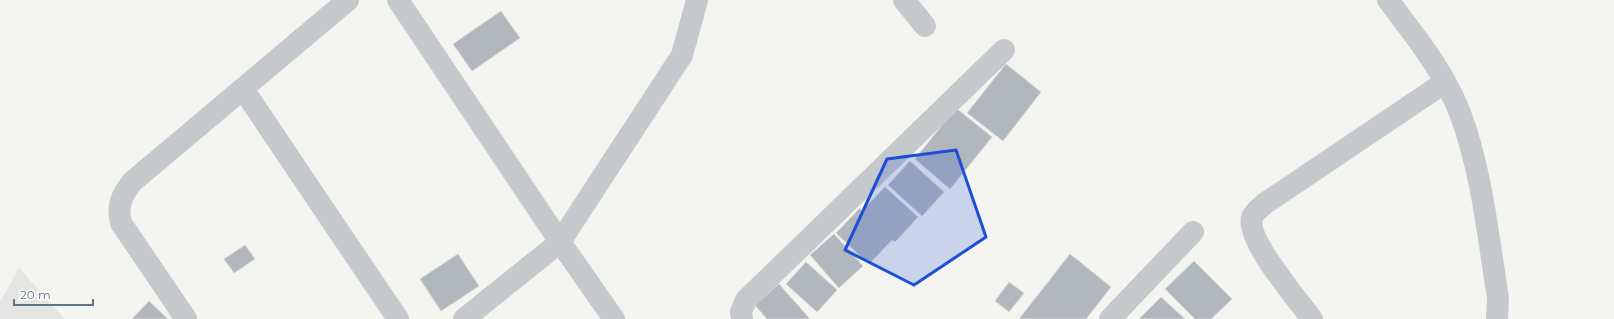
<svg xmlns="http://www.w3.org/2000/svg" width="1614" height="319" viewBox="0 0 1614 319" font-family="Montserrat,sans-serif">
<rect width="100%" height="100%" fill="#f4f5f0"/>
<path fill="#e5e6e4" d="M19,268L65,319H0V302Z"/>
<path fill="#b1b7bd" stroke="#d6d6d3" d="M501,11L520,38L472,71L453,44Z
M1006,64L1041,92L1003,141L967,113Z
M956,108L992,137L950,189L915,159Z
M910,161L944,192L922,216L888,185Z
M885,187L918,217L895,242L892,240L869,264L836,233L860,208L862,211Z
M834,234L863,266L839,288L810,255Z
M245,245L255,259L234,273L224,259Z
M458,254L479,286L441,311L420,279Z
M1070,254L1111,287L1086,319H1019Z
M1194,261L1232,299L1211,319H1195L1165,289Z
M806,262L837,290L817,312L786,284Z
M1009,282L1024,293L1009,312L995,301Z
M779,284L810,319H767L755,305Z
M1161,297L1185,319H1139Z
M149,301L168,319H132Z"/>
<g fill="none" stroke-linecap="round" stroke-linejoin="round">
<path stroke="#c6c9cc" stroke-width="22" d="M398,0L560,242L614,319
M904,0L925,26
M1388,0C1414,35 1444,71 1460,113C1482,172 1488,236 1498,298L1497,319
M243,89L398,319
M186,319L121,223C117,206 121,196 132,182L348,0
M464,319L560,242L682,55L697,0
M742,319L741,312L746,300L1004,50
M1110,319L1193,232
M1312,319C1298,300 1246,240 1252,218C1253,213 1260,208 1264,204L1444,83"/>
</g>
<path fill="#1d4ed8" fill-opacity="0.2" stroke="#1d4ed8" stroke-width="3" stroke-linejoin="round" d="M956,150L986,237L914,285L845,250L887,159Z"/>
<path d="M14 299v6h79v-6" fill="none" stroke="#617284" stroke-width="2"/>
<text x="20" y="299" font-size="12" fill="#617284" stroke="#ffffff" stroke-width="3" paint-order="stroke">20 m</text>
</svg>
